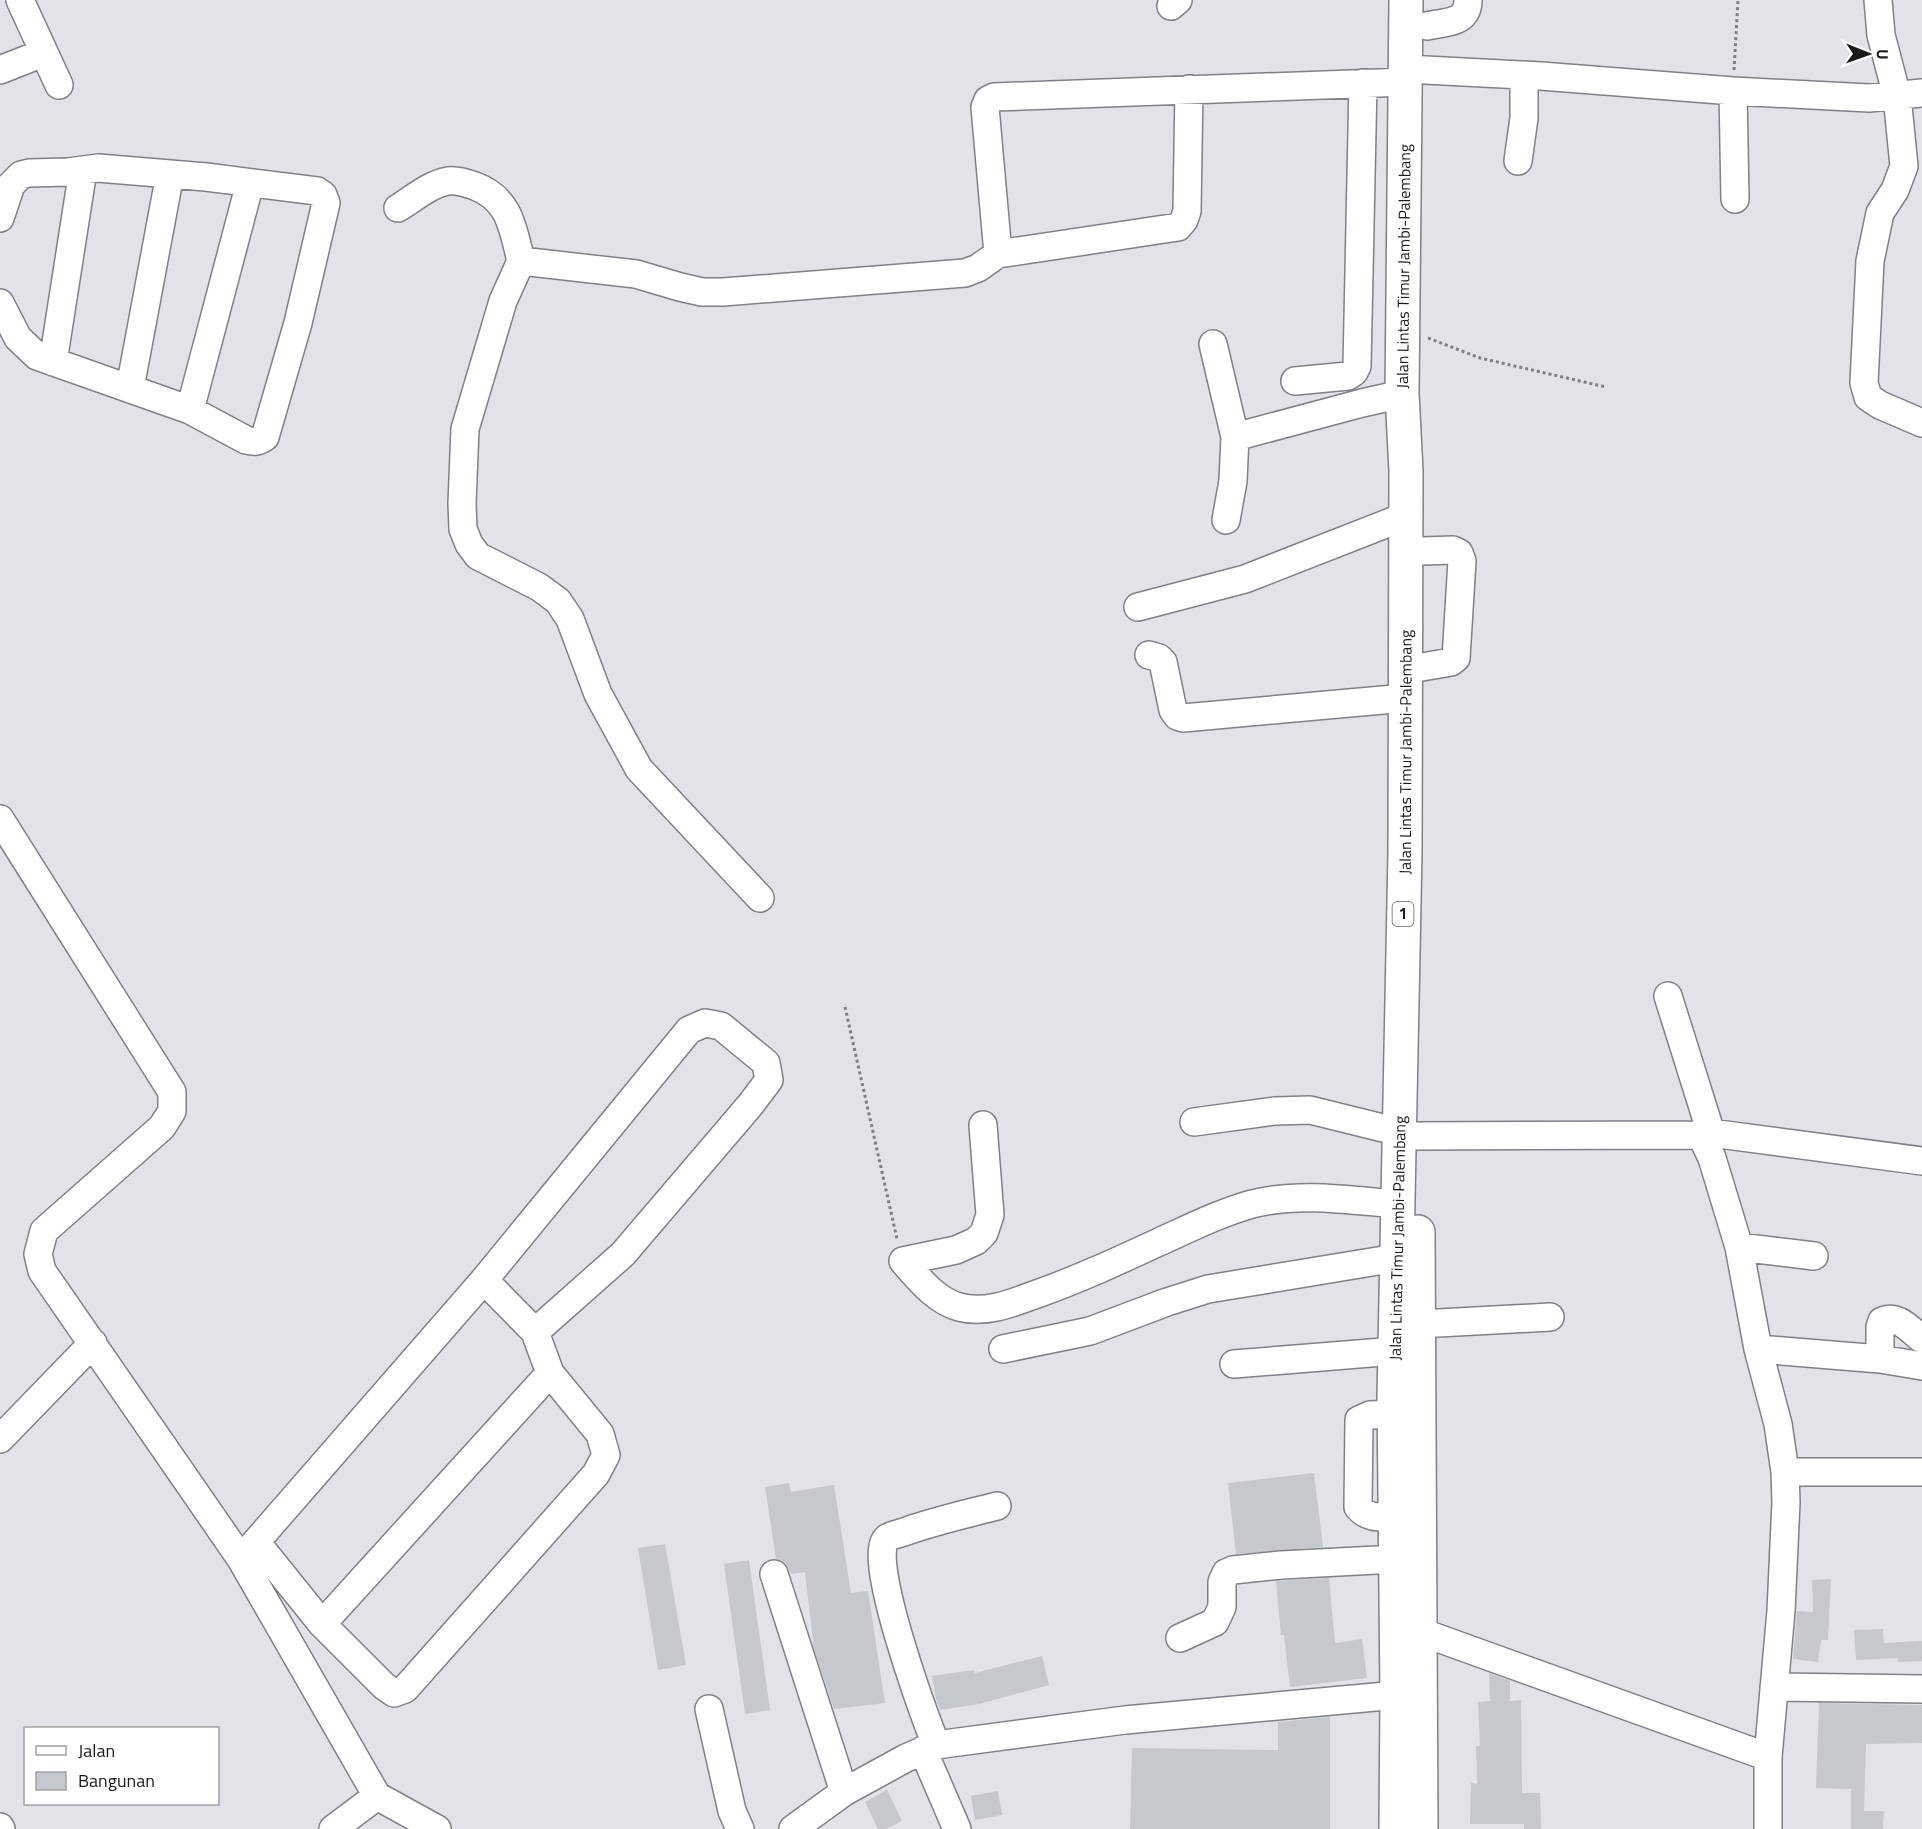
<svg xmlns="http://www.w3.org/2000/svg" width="1922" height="1829" viewBox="0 0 1922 1829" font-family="'Titillium Web',sans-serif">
<rect width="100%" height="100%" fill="#e1e3e9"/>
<path fill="#c5c8cd" d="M1314,1473L1323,1547L1236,1554L1228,1483Z
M789,1483L791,1492L834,1485L851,1593L868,1591L885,1703L834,1709L814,1649L805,1572L791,1574L785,1563L776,1559L765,1487Z
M665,1544L686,1665L658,1670L638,1548Z
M749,1560L770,1710L745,1714L724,1564Z
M1329,1578L1335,1643L1362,1639L1367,1678L1290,1687L1284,1635H1281L1276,1581Z
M1831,1579L1828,1640H1821L1818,1662L1793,1659L1797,1611L1813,1612L1812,1580Z
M1883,1629L1884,1643L1922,1641V1661L1898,1662V1658L1856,1660L1854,1630Z
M1042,1656L1049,1685L979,1704L940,1710L936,1699L932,1676L974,1670L975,1673Z
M1489,1673L1510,1681V1701L1521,1700L1522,1793H1540L1541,1829H1524V1824H1470L1471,1783L1477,1784L1476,1746H1480L1478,1702L1490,1701Z
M1819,1703L1922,1705V1743L1866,1744L1864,1811H1884L1883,1829H1851V1789L1816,1788Z
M1330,1717V1829H1130L1132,1748L1278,1750V1722Z
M887,1790L902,1821L886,1829H878L865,1802Z
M998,1791L1002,1815L975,1820L971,1796Z"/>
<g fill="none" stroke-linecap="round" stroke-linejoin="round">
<g stroke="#7f8186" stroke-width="30">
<path id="minor" d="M20,0L59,85
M1878,0L1881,35L1897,96L1904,166L1895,190L1880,213L1870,261L1864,383L1868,397L1880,405L1922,423
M1171,6L1178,0
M1427,26C1445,22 1468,24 1468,0
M1406,69L1541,76L1733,91L1869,98L1922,93
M0,70L43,53
M1733,91L1735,199
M1518,161L1524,118V75
M398,208C413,199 430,184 448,181C457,180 466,183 475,186C510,199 513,229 521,261
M0,218L11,185L21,175L29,173L68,172L98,168L206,177L317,191L323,195L326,203L298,323L265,437C258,442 254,442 246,440L190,410L37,356L18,338L0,303
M998,254L1178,227L1184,220L1187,211L1189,89
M1213,344L1235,437L1362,403L1402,394
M53,362L83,170
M1295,381L1348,376L1354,372L1357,366L1363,83
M130,388L170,174
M190,410L250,183
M1226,520L1233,481L1235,437
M1138,607L1245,579L1406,516
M1149,655L1159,658L1163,662L1173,710L1177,716L1183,718L1405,698
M1422,667L1451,662L1456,658L1462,561L1459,553L1453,550L1423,551
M0,819L172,1092V1111L162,1127L44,1231L38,1254L42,1271L241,1559L377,1796L437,1829
M760,898L639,769L598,694L570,619L558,601L539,587L478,556L469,544L463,529L462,503L465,429L503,301L521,261L636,274L680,287L702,292H723L965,273L978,268L998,254L985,107L988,100L994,97L1406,82
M1668,996L1711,1133
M1194,1122L1275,1111L1310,1110L1399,1132
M983,1125L990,1215L984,1233L976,1241L956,1250L903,1261C919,1279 935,1300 959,1307C984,1314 1010,1304 1034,1295C1077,1280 1118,1261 1159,1242C1190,1228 1220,1213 1252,1204C1299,1192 1349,1200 1397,1204
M1701,1135L1712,1158L1739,1247L1758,1349L1778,1424L1785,1472L1786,1502L1781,1611L1768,1757
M1416,1136L1701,1135L1711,1133L1922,1161
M1739,1247L1814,1256
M1420,1324L1550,1317
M1003,1349L1090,1331L1167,1302L1208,1289L1396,1258
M1758,1349L1880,1359L1922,1366
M1880,1359V1327L1882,1321C1898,1314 1910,1330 1922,1339
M1234,1364L1395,1351
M1394,1414L1370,1415L1359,1420L1358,1507C1368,1519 1381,1517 1395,1517
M0,1439L93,1343
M1785,1472H1922
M256,1542L322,1624L384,1686L394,1693L405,1689L596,1474L606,1455L600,1434L550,1373L535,1332L484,1280
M241,1559L484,1280L689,1030L705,1023L721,1026L766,1063L769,1080L751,1104L623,1254L535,1332
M774,1574L844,1792
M322,1624L550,1373
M1421,1632L1768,1757V1829
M1180,1638L1215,1622L1222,1607V1582L1226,1573L1233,1570L1281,1565L1396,1559
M1774,1687L1922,1689
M709,1709L732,1811L740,1829
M936,1745C925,1717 865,1556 887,1538C891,1535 898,1534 904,1532C934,1521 966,1514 997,1506
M923,1750L957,1829
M0,1827L1,1829
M333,1829L377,1796
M793,1829L844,1792L906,1758L936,1745L1125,1720L1397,1695"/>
</g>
<g stroke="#7f8186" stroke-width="36">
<g id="highway">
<path d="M1418,1232L1421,1829"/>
<path id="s1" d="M1396,1829L1397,1695L1394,1397L1405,852L1406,471L1402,394L1406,0"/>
</g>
</g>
<path stroke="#7e7f83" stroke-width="3" stroke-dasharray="3 3" stroke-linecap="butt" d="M1734,70L1738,0
M1428,338L1480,358L1606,387
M845,1007L897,1239"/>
<use href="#minor" stroke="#fff" stroke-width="27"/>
<use href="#highway" stroke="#fff" stroke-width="33"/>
</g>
<g text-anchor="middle" stroke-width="4.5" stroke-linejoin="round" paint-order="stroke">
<rect fill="#fff" stroke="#5e5f60" stroke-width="1.5" x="1392.5" y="902" width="21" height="24" rx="4.5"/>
<g font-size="15" font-weight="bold" fill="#191a1c">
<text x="1403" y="919">1</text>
</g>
<g font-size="16" fill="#191a1c" stroke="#fff">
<text dy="6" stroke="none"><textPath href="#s1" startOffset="1563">Jalan Lintas Timur Jambi-Palembang</textPath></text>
<text dy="6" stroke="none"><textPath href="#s1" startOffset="1077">Jalan Lintas Timur Jambi-Palembang</textPath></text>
<text dy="6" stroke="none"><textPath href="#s1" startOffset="591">Jalan Lintas Timur Jambi-Palembang</textPath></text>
</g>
</g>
<rect x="24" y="1727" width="195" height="78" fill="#ffffff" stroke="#a3a3a4" stroke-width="1.5"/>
<rect x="36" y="1746" width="30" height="9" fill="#ffffff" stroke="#a3a3a4" stroke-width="1.5"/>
<text x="78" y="1757" font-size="18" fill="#191a1c">Jalan</text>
<rect x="36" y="1772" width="30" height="18" fill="#c5c8cd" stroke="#a3a3a4" stroke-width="1.5"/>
<text x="78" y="1787" font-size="18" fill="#191a1c">Bangunan</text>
<g transform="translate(1868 54) rotate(91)" stroke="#ffffff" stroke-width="4.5" paint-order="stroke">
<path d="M0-4.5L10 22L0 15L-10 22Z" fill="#191a1c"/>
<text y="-9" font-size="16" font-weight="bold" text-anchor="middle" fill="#191a1c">U</text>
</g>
</svg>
